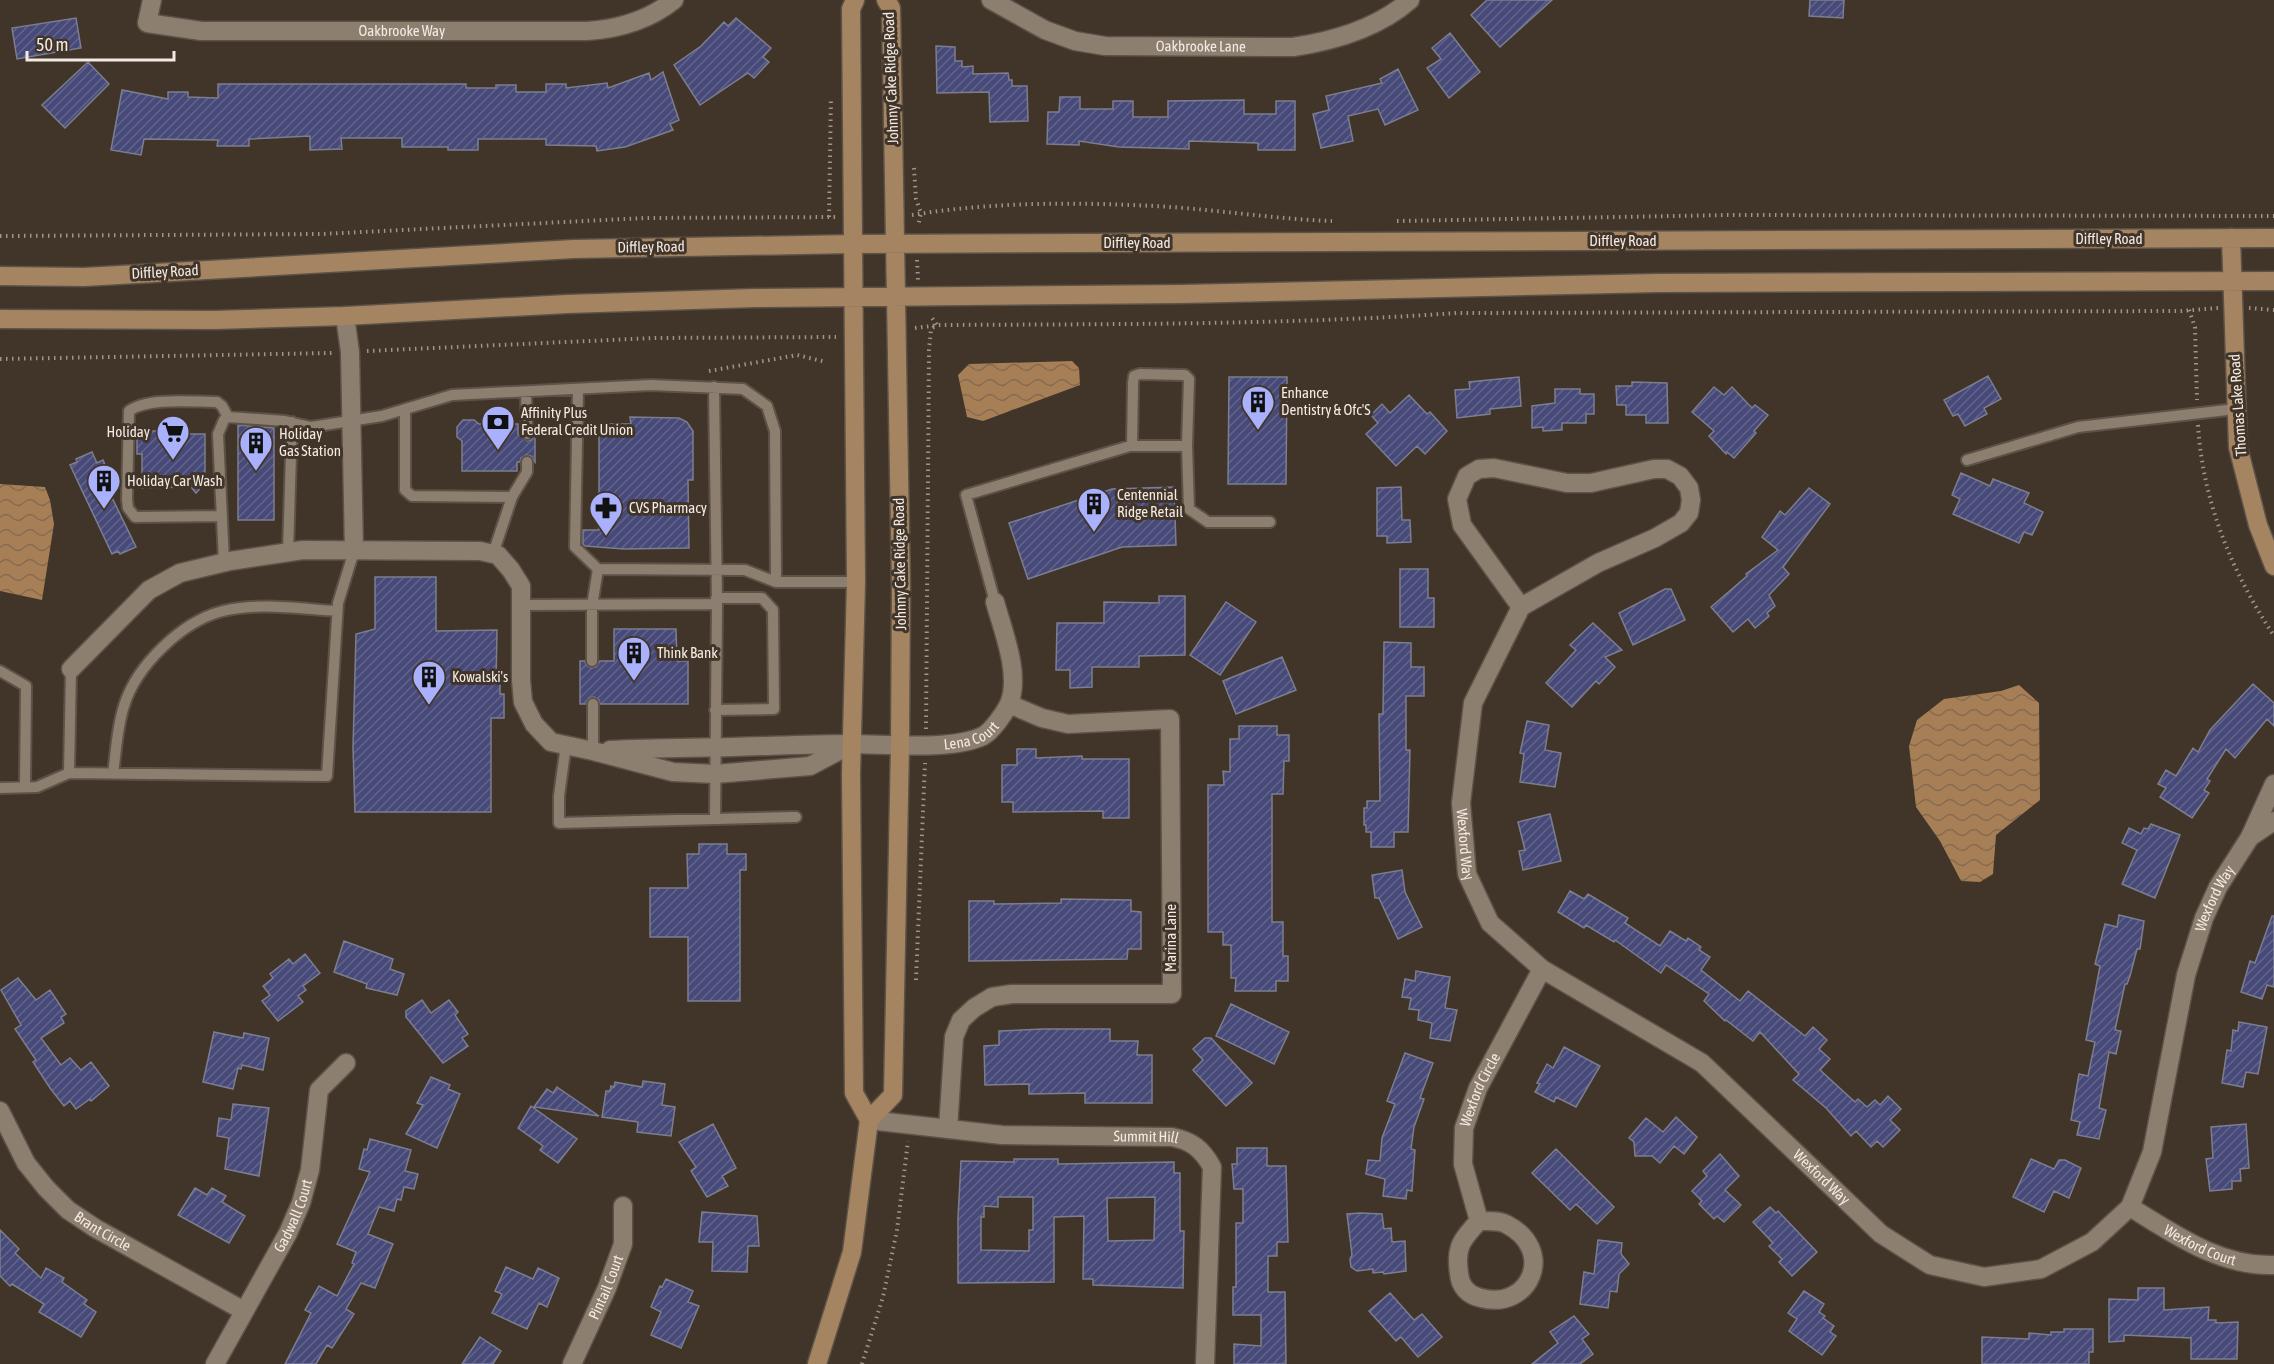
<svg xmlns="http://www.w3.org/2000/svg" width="2274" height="1364" viewBox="0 0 2274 1364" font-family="'Asap Condensed',sans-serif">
<defs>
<pattern id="water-waves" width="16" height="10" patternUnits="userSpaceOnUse" patternTransform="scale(1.5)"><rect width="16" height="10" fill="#a77f56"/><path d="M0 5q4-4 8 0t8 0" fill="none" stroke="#866b50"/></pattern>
<pattern id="building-hatch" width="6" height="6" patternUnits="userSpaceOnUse" patternTransform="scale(1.5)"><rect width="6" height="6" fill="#474a78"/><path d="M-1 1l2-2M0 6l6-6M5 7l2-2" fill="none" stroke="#62648b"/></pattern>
</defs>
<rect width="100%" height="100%" fill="#413428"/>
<path fill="url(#water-waves)" d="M1072,361L1079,368L1080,385L983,421L967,417L958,375L969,364Z
M0,484L45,487L50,500L54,524L42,600L0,591Z
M2019,685L2039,703L2040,800L1996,835L1993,874L1980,882L1961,881L1940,841L1916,807L1909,746L1917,720L1944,699L2001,691Z"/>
<path fill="url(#building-hatch)" stroke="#7c7e90" stroke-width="1.5" fill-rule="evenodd" d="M1487,0H1552L1500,47L1471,15Z
M1810,0H1844L1843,18L1809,16Z
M76,18L81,48L17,59L12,28Z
M736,18L771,48L763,57L769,62L754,78L748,73L700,105L674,65L701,46L724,22L728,26Z
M1450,33L1480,72L1449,98L1427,68L1441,59L1432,48Z
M936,46L955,47V61H962V67L973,66V74L1008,73L1009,80H1012V86H1027L1028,121L990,122L989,92L937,93Z
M88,62L109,84L65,128L42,105Z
M1398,69L1418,110L1385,125L1378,109L1348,116L1353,141L1321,148L1313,114L1329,110L1326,96L1382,83L1380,79Z
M663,72L679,120L670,124L673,130L625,147L597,151L596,146L546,145V139H478V150H448V147H402V138H341L342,149L310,150V136L249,139V146H217L218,140L144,139L141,155L111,150L122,90L168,99V92H188V97L218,98V84H466V88H496V85H516V92H546V84H566V88L607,83L608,88L649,73L651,80Z
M1060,97H1080V109H1113V101H1133V117H1168V101L1244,100V114H1276V101H1295V150H1258V143L1189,141V149L1119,147L1079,141V145L1047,144L1048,112H1059Z
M1988,376L2001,399L1984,408L1987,414L1965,426L1958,414L1953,416L1944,400Z
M1229,377H1287L1286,484H1228Z
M1519,377L1521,406L1490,409V414L1457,418L1455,390L1470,389L1469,382Z
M1632,382L1667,383L1668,423H1646V415H1626V405H1617L1616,386H1632Z
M1714,387L1724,395L1732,387L1752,408L1755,405L1768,415L1754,431L1756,433L1734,458L1727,452L1726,454L1709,436L1714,431L1692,412Z
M1555,389H1580V394H1594V414H1586V423H1562V430L1543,431V427L1532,428V406L1555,403Z
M1409,395L1427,414L1430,412L1447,431L1425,454L1417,446L1396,466L1366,434L1378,423L1371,415L1382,404L1390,413Z
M630,417L679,418L687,422L693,431V480H688L689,548L624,549L585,546L583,544V530H599V424H631Z
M463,420H474L479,424H518V434L527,441L531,440L535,434V462L531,456L526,455L521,458L520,462H517V471H462V441L457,437V427Z
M238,425L274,428V520H238Z
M137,431H160V434H205V476L208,479L196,493L191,487L142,488V454H137Z
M92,452L97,463L103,460L109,474L102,477L136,547L120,554L118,551L112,554L70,465L77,462L76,459Z
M1961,473L1990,486L1993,479L2029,493L2024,503L2043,512L2032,535L2024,532L2019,543L1953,514L1960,499L1952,495Z
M1174,487L1176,545L1122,547L1028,579L1009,523L1112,489Z
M1401,487L1402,520H1410L1411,542L1387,543V536H1377V488Z
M1809,488L1830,504L1783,567L1789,574L1769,595L1775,606L1767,613L1769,616L1755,628L1748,619L1733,632L1711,607L1747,576L1746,574L1778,550L1762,537L1780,511L1785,515Z
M1400,569H1428V598H1434V627H1400Z
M375,577H436V631L497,630L496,684H500V694H504V718H491V812H355L353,748L356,634L375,629Z
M1665,589H1671L1685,620L1633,645L1619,613Z
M1159,596H1185V655L1139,656V667H1092V687L1070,688V670H1056L1057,623H1104V602L1159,603Z
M1226,602L1256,622L1220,675L1190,655Z
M1593,623L1622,650L1605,657L1615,667L1599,684L1596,681L1572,707L1546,683L1576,650L1570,645Z
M614,629H676L677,661H688V704H600L599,700L594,697L589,698L586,704H580V661H585L586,665L591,668L596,667L600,661H614Z
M1384,642L1411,643V667H1424V696H1406V750H1410L1408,832H1394V847H1371V832H1366V825H1364V808H1367V801H1380L1379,714H1383Z
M1282,657L1296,690L1236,714L1223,681Z
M2253,684L2274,703V726L2267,719L2235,758L2226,749L2207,779L2210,781L2204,790L2209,793L2192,818L2160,797L2166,788L2158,784L2166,770L2176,776L2193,748L2198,752L2210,730Z
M1527,721L1549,725L1545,750L1561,753L1555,787L1520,782L1524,754L1520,753Z
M1239,726H1277V735H1289V761H1284L1283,794H1272V922H1283V956H1288V981H1276V991H1235L1236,978H1231V945H1223V932H1208V785H1224L1223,771L1230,772V739H1239Z
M1017,749H1036V758L1082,756V759H1129V818H1103V811L1013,812V802H1002V765H1017Z
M1550,814L1561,861L1523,870L1519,851L1525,850L1518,822Z
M2151,824L2180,835L2155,898L2122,884L2137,850L2122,843L2129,828L2141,834L2144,828L2148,829Z
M699,844H727V854H746V870H740V1001H688V937H650V888H688L687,854H699Z
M1402,870L1405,892L1422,927L1398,939L1379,898H1375L1372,875Z
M1570,891L1584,899L1588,894L1628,918L1625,923L1660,946L1670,931L1686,941L1688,938L1701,947L1699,950L1710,957L1701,970L1740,1001L1748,991L1805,1036L1813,1027L1827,1040L1819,1049L1830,1059L1820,1070L1855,1102L1858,1099L1867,1107L1875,1100L1880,1105L1888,1096L1901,1109L1890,1120L1900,1130L1883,1147L1877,1141L1871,1147L1856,1131L1851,1136L1826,1108L1793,1080L1799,1074L1760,1032L1753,1041L1726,1020L1725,1021L1704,1001L1709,994L1666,965L1661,973L1615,940L1614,942L1586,925L1584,928L1558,912Z
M1061,899L1131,900V911L1141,912V949H1128L1127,959L969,961V901H994V904L1061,903Z
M2119,915L2144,921L2140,949H2137L2130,976L2127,984H2125L2115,1030L2121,1031L2116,1054L2109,1052L2099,1108L2106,1110L2099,1139L2077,1135L2080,1122L2071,1120L2079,1074L2088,1076L2095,1042L2086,1040L2100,966L2095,964L2105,924L2117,927Z
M2272,916H2274V987L2267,985L2262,999L2241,992L2250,961L2255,963Z
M344,941L393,959L390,969L404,974L397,995L366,988L367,984L334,972Z
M305,954L320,973L303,986L306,990L298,996L303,1002L278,1021L262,1001L270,995L263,986L273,978L270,974L289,959L293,964Z
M1416,971L1450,977L1445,1008L1457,1010L1450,1041L1430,1038L1432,1023L1418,1020L1419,1010L1409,1009L1411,998L1402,997L1405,979L1415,981Z
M18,978L36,1000L50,990L66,1014L61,1017L64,1023L41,1038L61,1065L70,1058L81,1070L91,1062L109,1086L91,1101L90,1099L76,1109L70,1101L64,1106L50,1088L33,1062L36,1060L15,1029L21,1025L1,990Z
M422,1000L431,1013L449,1000L458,1012L455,1015L468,1034L462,1038L468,1046L443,1063L406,1017V1011Z
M1231,1004L1289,1032L1274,1064L1216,1036Z
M2239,1022L2267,1027L2258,1074L2246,1072L2243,1087L2222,1083L2227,1050L2231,1051L2233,1030L2238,1031Z
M1043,1029H1110V1041H1138L1137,1055H1152V1103H1085V1093L1029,1094V1084L985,1085L984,1046L999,1045V1031Z
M214,1032L243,1038L244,1033L269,1038L263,1070L242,1065L241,1069L238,1068L233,1089L203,1082Z
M1205,1038H1211L1252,1083L1226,1106L1193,1070L1203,1060L1193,1049Z
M1564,1047L1600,1066L1576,1107L1556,1097L1554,1102L1535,1092L1540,1084L1537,1083L1547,1064L1553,1068Z
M1405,1053L1433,1063L1420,1098L1424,1099L1414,1127L1411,1149L1415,1150L1412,1191L1407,1190L1406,1199L1383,1196L1385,1179L1366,1174L1368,1160L1380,1161L1382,1138L1395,1104L1387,1101Z
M431,1077L450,1085L448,1089L460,1094L437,1148L406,1134L423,1105L417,1103Z
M643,1081L665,1084L662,1105L675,1107L671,1136L637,1132L638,1122L602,1117L606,1091H610L611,1086L614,1087L615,1082L642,1087Z
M557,1087L599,1116L534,1107L547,1089L553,1093Z
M233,1104L269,1108L259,1176L225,1169L229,1138L217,1136L219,1118L231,1120Z
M531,1106L577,1139L558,1163L540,1150L543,1146L518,1128Z
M1676,1117L1697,1137L1684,1154L1674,1146L1660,1163L1652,1156H1635L1634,1142L1629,1138L1646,1118L1663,1132Z
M713,1124L736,1168L722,1176L728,1186L707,1197L691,1171L696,1167L679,1142Z
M2246,1124L2249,1168L2240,1169L2241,1181H2232V1189L2210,1191L2206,1159L2213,1158L2211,1127Z
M370,1139L411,1150L405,1171L418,1174L414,1189L404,1187L401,1200L397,1199L394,1211L379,1207L368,1234L393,1244L375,1288L361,1283L346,1309L354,1314L332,1348L327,1345L316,1364H285L311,1313L305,1310L319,1286L337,1296L354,1264L352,1263L356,1252L337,1244L370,1172L359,1169L364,1149L367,1150Z
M1237,1148H1267V1166H1286L1288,1242H1277V1256H1268V1292H1285L1286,1364H1234V1344L1261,1346V1315H1233V1287H1236V1223H1243V1189H1234L1232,1164H1237Z
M1556,1149L1614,1207L1597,1224L1576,1204L1570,1210L1532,1173Z
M1720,1154L1739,1176L1725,1190L1741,1205L1724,1222L1717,1216L1714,1219L1699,1204L1702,1201L1692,1191L1707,1176L1703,1171Z
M1014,1159H1058V1164L1174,1162V1173H1180V1231H1184L1183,1288L1093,1285V1279H1083L1084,1216L1054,1217V1282L958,1283V1218L961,1161L1014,1162ZM998,1197H1033V1230H1029V1251L981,1250V1217H984V1206L998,1207ZM1155,1197L1154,1240L1108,1241L1107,1198Z
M2031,1159L2054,1169L2059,1160H2065L2081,1168L2069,1198L2054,1191L2044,1212L2013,1197Z
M195,1188L207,1195L212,1188L226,1196L222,1202L245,1216L229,1243L178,1215Z
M1770,1207L1776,1213L1778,1211L1817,1252L1792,1276L1779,1262L1782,1259L1769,1246L1773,1243L1753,1222Z
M702,1212L757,1216L759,1246H748L747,1272L712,1271L713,1242H699Z
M1361,1213L1382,1214L1384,1229L1391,1228L1392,1242L1405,1241L1406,1271L1384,1274L1383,1272L1373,1273V1269L1357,1271L1351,1267L1350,1259L1352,1255L1347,1214Z
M0,1230L19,1249L15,1253L41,1278L46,1268L64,1278L62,1282L87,1300L84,1304L96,1312L81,1337L39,1312L44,1304L12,1284L10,1286L0,1276Z
M1598,1240L1622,1243L1621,1254L1629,1264L1619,1274L1617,1292L1610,1291L1608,1308L1580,1304L1584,1272L1594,1274Z
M506,1267L533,1279L538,1268L559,1278L547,1307L539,1303L527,1329L492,1313L502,1294L495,1291Z
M666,1279L693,1291L688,1302L699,1306L681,1348L651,1335L661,1312L651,1307L660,1286L662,1287Z
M2138,1288H2164V1310L2209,1307L2208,1320H2216V1323L2238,1322L2237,1359H2191V1338L2124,1335V1341L2109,1342V1299L2138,1300Z
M1804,1291L1824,1304L1819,1312L1825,1316L1823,1318L1834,1326L1830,1332L1836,1336L1822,1355L1789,1331L1797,1319L1788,1313Z
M1390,1293L1414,1320L1422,1314L1442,1337L1418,1357L1401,1337L1396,1341L1369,1311Z
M1574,1316L1589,1334L1582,1339L1593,1354L1580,1364H1532L1558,1343L1550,1332Z
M2064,1329H2093V1352H2089V1364H1982V1337L2029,1339V1333L2051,1335V1332H2064Z
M480,1337L501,1351L493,1364H462Z"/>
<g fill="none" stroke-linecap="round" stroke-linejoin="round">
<g stroke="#5c5247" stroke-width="14">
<path id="lane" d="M714,387L717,604L715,819
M578,389L575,547L598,569L745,570L776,582
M526,392L527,434
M405,409V490L412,496L512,497L493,554
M1132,446L1133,383L1134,376L1140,374L1185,375L1189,379L1187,446
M1967,460L2078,427L2236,409
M512,497L527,472V462
M222,516L135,517L128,508L127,499L129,411C148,397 193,402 217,402L222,406L228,417
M288,552L292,422
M224,562L218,434L224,420L228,417L285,421L311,427L382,416L452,395L651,385L743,389L767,406L775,431L776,582H856
M995,602L966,495L1130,446H1187L1189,509L1208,522H1270
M521,605L717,604
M592,661V606L598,569
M71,669L69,773L327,776L338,603L354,551
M0,671L26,686L25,787
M593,704V751
M715,710L774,709L773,610L762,598H716
M566,745L559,796V823L796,817
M113,774C116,752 117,727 124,706C136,666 182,621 223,611C259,602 301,609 337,611
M0,788L37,787L69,773"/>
</g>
<g stroke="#5c5247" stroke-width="21">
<g id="street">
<path id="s1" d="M152,0L147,23L201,31H587C619,29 649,20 674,0"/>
<path id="s2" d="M991,0L1045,30L1075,41L1105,46L1293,47C1334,41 1378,28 1410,0"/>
<path d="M345,316L350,352L354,551"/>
<path id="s3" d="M1521,607L1462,525L1457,499L1467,476L1479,469L1494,468L1567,483H1591L1654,469H1667L1680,476L1689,488L1691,500L1689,513L1681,523L1655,538L1598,563L1521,607L1473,703L1461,803L1467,874L1490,923L1542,969L1702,1063L1881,1234L1930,1265L1984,1277L2041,1269L2092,1242L2130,1207L2152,1152L2186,975L2204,918L2218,887L2250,837L2274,784"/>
<path d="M71,669L149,590L180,573L230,561L303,550L480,551L498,555L511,570L521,586V680L523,702L534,724L551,742L593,751L673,772L715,774L810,766L852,744"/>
<path id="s4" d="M610,750C651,748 692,748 733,747C772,746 812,744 851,744C887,744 951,751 983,736C992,731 1004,714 1009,704C1021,675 1003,631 995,602"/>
<path d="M2250,837L2274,821"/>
<path id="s5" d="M0,1111L26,1163L46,1188L68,1210L95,1228L244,1311"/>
<path id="s6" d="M869,1120L1002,1135L1172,1137C1192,1141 1202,1149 1212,1167L1205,1364"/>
<path d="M948,1129L954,1037L961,1020L974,1008L992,997L1012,994H1172L1170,719L1068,724L1042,718L1009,704"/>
<path id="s7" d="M2130,1207C2174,1234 2220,1267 2274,1265"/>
<path id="s8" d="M1479,1221C1487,1221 1499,1220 1506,1224C1557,1250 1530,1311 1481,1298C1468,1295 1460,1287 1459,1273C1455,1247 1462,1239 1479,1221L1463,1164L1464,1128L1478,1088L1542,969"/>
<path id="s9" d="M215,1364L288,1233L301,1203L310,1170L319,1090L346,1063"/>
<path id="s10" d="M572,1364L607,1288L623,1244V1206"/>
</g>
</g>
<g stroke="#5c5247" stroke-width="21">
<path id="secondary" d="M855,0L851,9L856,582L851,774L854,1093L869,1120
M2231,238L2238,447L2258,525L2274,566
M0,276L84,277L574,249L853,244L2274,238
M0,319L214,320L345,316L567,304L755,298L1181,294L1657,283L2274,281
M817,1364L852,1252L869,1120L893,1095L900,746L901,589L891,8L886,0"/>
</g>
<path stroke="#a0958b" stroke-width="4" stroke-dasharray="1.5 4.5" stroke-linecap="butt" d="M914,168L916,199L921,213L918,226
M912,215C991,202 1074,202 1154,206C1214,209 1273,219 1332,221
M829,217L831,97
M1397,221L1728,215L2274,216
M0,236L322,234L645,218L836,217
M917,260L918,280
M2249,308L2274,310
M2189,310L2195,327L2197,400
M915,328L940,325C1113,324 1285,325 1457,313L2181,311L2218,308
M367,351L655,338L836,337
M0,359L332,353
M709,371L797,355L826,362
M2198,425C2203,503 2232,572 2274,636
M926,729L929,350L931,329L937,325L930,315
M916,980L925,763
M862,1364L883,1297L897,1230L908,1141"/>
<use href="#lane" stroke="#8d7f70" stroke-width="10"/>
<use href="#street" stroke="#8d7f70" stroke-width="18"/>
<use href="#secondary" stroke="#a48461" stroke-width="18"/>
</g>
<defs>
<g id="building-pin" transform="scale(1.725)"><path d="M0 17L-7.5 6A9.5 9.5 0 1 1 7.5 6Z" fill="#a9b0fc" stroke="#413428"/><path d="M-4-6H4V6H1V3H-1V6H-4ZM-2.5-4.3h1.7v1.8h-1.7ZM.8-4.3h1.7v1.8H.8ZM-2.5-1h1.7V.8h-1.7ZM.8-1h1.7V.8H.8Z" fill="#111"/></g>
<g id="bank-pin" transform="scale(1.725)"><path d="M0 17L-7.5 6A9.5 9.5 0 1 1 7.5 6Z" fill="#a9b0fc" stroke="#413428"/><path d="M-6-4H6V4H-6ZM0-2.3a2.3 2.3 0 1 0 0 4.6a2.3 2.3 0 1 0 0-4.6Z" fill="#111"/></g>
<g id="supermarket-pin" transform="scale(1.725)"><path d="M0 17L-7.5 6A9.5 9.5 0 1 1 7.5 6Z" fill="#a9b0fc" stroke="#413428"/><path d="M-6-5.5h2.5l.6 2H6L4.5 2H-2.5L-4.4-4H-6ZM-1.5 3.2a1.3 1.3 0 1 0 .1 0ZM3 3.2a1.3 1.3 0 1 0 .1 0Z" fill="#111"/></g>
<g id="pharmacy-pin" transform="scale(1.725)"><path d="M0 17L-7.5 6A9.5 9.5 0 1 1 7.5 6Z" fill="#a9b0fc" stroke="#413428"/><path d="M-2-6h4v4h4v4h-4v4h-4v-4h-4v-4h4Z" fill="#111"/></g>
</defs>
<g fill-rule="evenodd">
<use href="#building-pin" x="1258" y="402"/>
<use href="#bank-pin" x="498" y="422"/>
<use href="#supermarket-pin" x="173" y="432"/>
<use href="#building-pin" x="256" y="443"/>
<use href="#building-pin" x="104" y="481"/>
<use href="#building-pin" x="1094" y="504"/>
<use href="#pharmacy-pin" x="606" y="508"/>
<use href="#building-pin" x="634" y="653"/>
<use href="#building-pin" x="429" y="677"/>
</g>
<g text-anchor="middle" stroke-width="6" stroke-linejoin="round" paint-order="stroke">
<g font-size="15" fill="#f3eae3" stroke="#413428">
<text dy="5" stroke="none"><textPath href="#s1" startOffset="279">Oakbrooke Way</textPath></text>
<text dy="5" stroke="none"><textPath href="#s2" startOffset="220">Oakbrooke Lane</textPath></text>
<text transform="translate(891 78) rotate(-92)" y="5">Johnny Cake Ridge Road</text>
<text x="2109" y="244">Diffley Road</text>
<text x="1623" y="246">Diffley Road</text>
<text x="1137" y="248">Diffley Road</text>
<text transform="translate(651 247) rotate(-1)" y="5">Diffley Road</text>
<text transform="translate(165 272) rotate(-3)" y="5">Diffley Road</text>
<text transform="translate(2238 405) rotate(-94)" y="5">Thomas Lake Road</text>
<text transform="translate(900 564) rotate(-91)" y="5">Johnny Cake Ridge Road</text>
<text dy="5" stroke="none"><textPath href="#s4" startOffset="363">Lena Court</textPath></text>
<text dy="5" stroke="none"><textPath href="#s3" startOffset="856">Wexford Way</textPath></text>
<text dy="5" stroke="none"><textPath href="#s3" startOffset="2044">Wexford Way</textPath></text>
<text transform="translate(1171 938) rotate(-90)" y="5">Marina Lane</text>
<text dy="5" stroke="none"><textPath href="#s8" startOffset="382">Wexford Circle</textPath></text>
<text dy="5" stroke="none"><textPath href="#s6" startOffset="278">Summit Hill</textPath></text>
<text dy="5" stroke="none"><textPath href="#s3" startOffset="1360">Wexford Way</textPath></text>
<text dy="5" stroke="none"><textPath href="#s9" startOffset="168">Gadwall Court</textPath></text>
<text dy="5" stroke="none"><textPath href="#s5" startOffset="162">Brant Circle</textPath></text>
<text dy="5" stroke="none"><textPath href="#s7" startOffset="80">Wexford Court</textPath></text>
<text dy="5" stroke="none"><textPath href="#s10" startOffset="84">Pintail Court</textPath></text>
</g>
<g font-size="15" fill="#f3eae3" stroke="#413428" text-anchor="start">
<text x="1281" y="398">Enhance<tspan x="1281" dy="17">Dentistry &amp; Ofc'S</tspan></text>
<text x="521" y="418">Affinity Plus<tspan x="521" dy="17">Federal Credit Union</tspan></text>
<text x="150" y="437" text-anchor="end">Holiday</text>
<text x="279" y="439">Holiday<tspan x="279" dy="17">Gas Station</tspan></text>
<text x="127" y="486">Holiday Car Wash</text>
<text x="1117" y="500">Centennial<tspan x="1117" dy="17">Ridge Retail</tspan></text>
<text x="629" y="513">CVS Pharmacy</text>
<text x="657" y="658">Think Bank</text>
<text x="452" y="682">Kowalski's</text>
</g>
</g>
<path d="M27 51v9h147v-9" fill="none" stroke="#f3eae3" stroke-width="3"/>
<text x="36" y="51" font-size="18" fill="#f3eae3" stroke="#413428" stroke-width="4.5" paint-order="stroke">50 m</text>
</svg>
